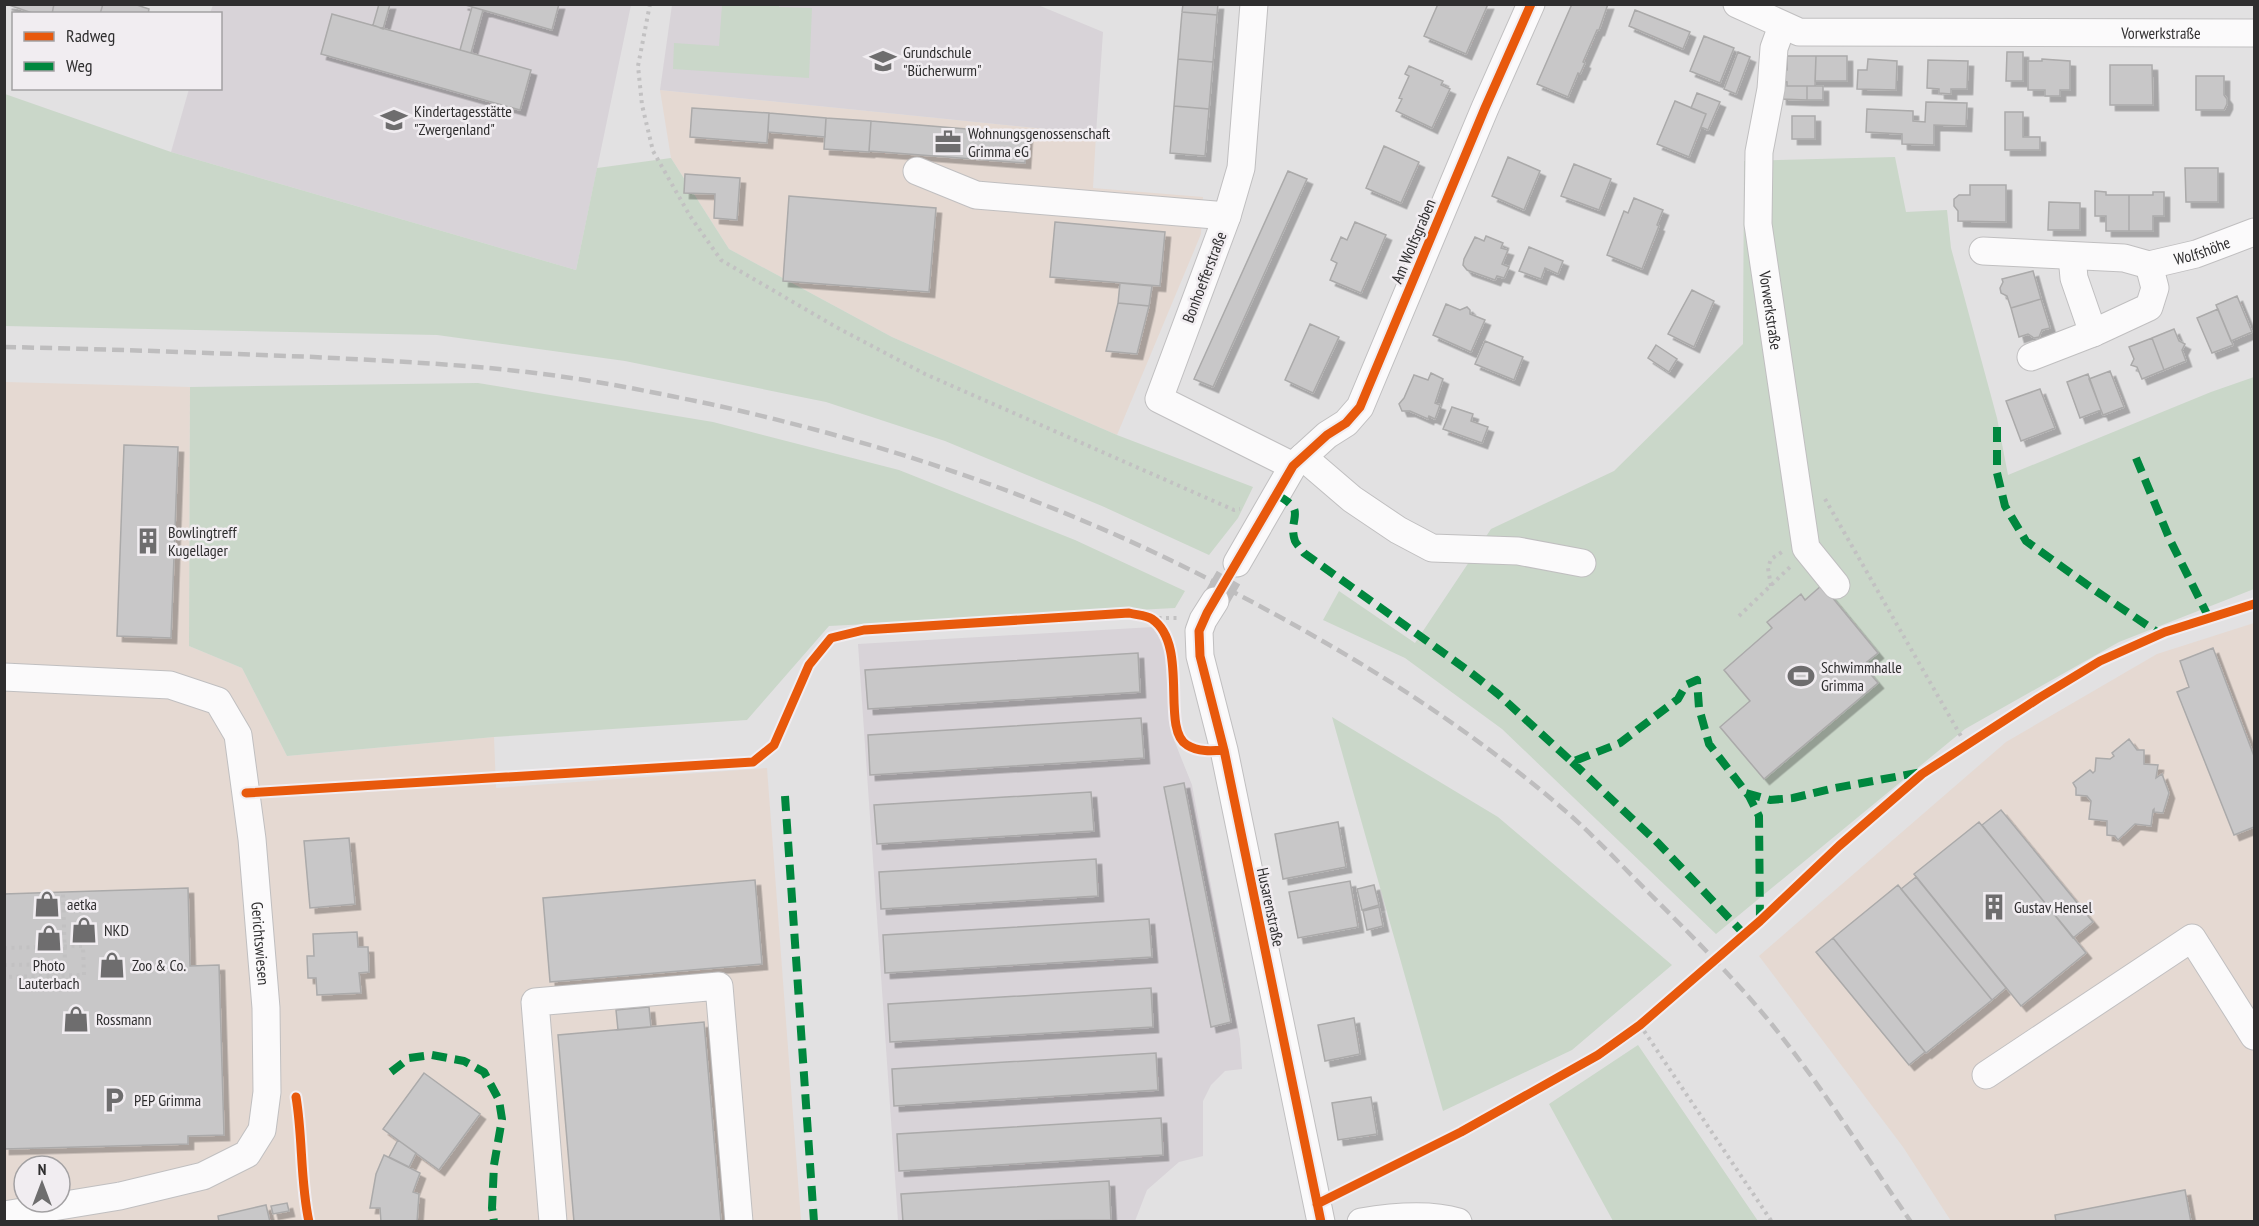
<svg xmlns="http://www.w3.org/2000/svg" width="2259" height="1226" viewBox="0 0 2259 1226" font-family="'PT Sans Narrow',sans-serif">
<defs>
<filter id="shadow"><feDropShadow dx="5.5" dy="5.5" stdDeviation="0" flood-color="#0004"/></filter>
</defs>
<rect width="100%" height="100%" fill="#e2e1e2"/>
<path fill="#e5d9d2" fill-rule="evenodd" d="M660,90L1096,134L1093,188L1203,197L1201,234L1117,435L892,337L729,249L671,158Z
M5,382L190,387L189,646L242,668L287,756L494,737L496,788L767,768L801,1221L5,1222ZM24,1166H60V1202H24Z
M2254,623V1221H1951L1903,1147L1759,956L2006,742L2157,654Z"/>
<path fill="#d8d3d8" d="M213,5H631L576,270L171,152L189,89L220,88V14L210,13Z
M672,5H1038L1103,32L1096,134L660,90Z
M1153,627L1164,646L1169,707L1174,740L1192,785L1240,1039L1242,1069L1225,1071L1211,1085L1203,1101V1156L1179,1162L1147,1190L1135,1221H898L858,644Z"/>
<path fill="#cad7c9" d="M779,5V7L812,8L809,78L673,69L674,43L719,46L722,5Z
M5,94L171,152L576,270L597,168L671,158L729,249L892,337L1117,435L1253,487L1238,518L1209,555L1102,506L945,441L826,402L625,361L437,335L5,326Z
M1895,157L1906,212L1947,210L1951,248L1997,418L2008,475L2211,392L2254,377V589L2119,642L1965,729L1716,934L1502,729L1405,658L1323,620L1339,591L1415,643L1491,529L1614,471L1743,344L1744,161Z
M478,383L713,422L899,470L1075,540L1185,591L1175,608L829,626L747,720L494,737L287,756L242,668L189,646L190,387Z
M1332,717L1498,817L1672,965L1572,1050L1443,1111Z
M1638,1045L1758,1221H1613L1549,1104Z"/>
<path fill="#c8c7c8" stroke="#abaaaa" stroke-width="1.5" filter="url(#shadow)" d="M6,4H54L52,14H35Z
M54,4H103L100,14H52Z
M103,4H134L149,9L148,14H100Z
M379,4H390L383,29L373,25Z
M462,4H559L552,30Z
M1183,4H1218L1217,15L1182,12Z
M1438,4H1488L1466,54L1424,36Z
M1572,4H1608L1599,30H1597L1583,62L1585,63L1580,74L1578,73L1568,97L1537,84Z
M472,7L483,10L471,53L460,50Z
M1635,10L1690,32L1683,49L1629,26Z
M1182,12L1217,15L1213,62L1178,59Z
M332,14L531,70L520,110L321,54Z
M1704,36L1734,48L1720,83L1690,71Z
M1738,52L1750,57L1736,94L1724,89Z
M2007,52H2023V81H2006Z
M1787,56H1816L1815,86H1787V82L1781,81V70H1787Z
M1816,56H1847V81H1815Z
M1178,59L1213,62L1209,109L1174,106Z
M1868,59L1897,61L1896,90L1857,89L1858,70H1867Z
M2042,59L2070,61V90H2060V96H2045V90H2028V61H2042Z
M1928,60L1968,61L1967,89H1951V94L1939,93V89L1927,88Z
M2110,65H2152L2153,105H2110Z
M1409,66L1443,81L1441,85L1450,89L1432,128L1396,111L1402,99L1399,98L1409,76L1405,74Z
M2196,76H2224V95L2227,99V104L2224,110H2196Z
M1781,81L1787,82V86H1807V100L1781,99Z
M1807,86H1823V100H1807Z
M1697,93L1720,102L1708,130L1701,127L1706,114L1691,108Z
M1675,101L1706,114L1689,157L1657,144Z
M1926,102L1967,103L1966,126L1934,125V145L1902,144V134L1866,132L1867,109L1913,111V121L1925,122Z
M1174,106L1209,109L1205,156L1170,153Z
M692,108L769,113L767,143L690,137Z
M2005,112H2023V137H2040V150H2005Z
M769,113L826,118L825,137L768,132Z
M1792,116H1815V139H1792Z
M826,118L871,121L869,152L824,149Z
M871,121L1027,134L1025,163L869,151Z
M1384,146L1419,162L1401,203L1366,188Z
M1508,157L1540,171L1524,210L1492,196Z
M1574,164L1611,179L1599,210L1561,196Z
M2185,168H2218V202H2186Z
M1288,171L1307,179L1213,387L1194,379Z
M685,174L740,178L737,220L714,218L715,194L684,193Z
M1970,185H2006V222L1958,221V211L1954,206V199L1959,195H1970Z
M2095,191L2106,192V195H2129V231H2106V216H2095Z
M2153,192H2164V216H2153V231H2129V195H2153Z
M789,196L936,208L929,292L783,281Z
M1634,198L1663,210L1657,225L1659,226L1642,269L1607,255L1624,211L1628,213Z
M2049,202L2080,203V230H2048Z
M1055,222L1165,232L1160,286L1050,277Z
M1355,222L1386,235L1361,293L1330,280L1337,263L1331,260L1341,237L1347,240Z
M1486,236L1503,243L1501,248L1508,250L1502,264L1509,267L1504,278L1497,276L1495,280L1467,270L1463,265L1464,259L1475,237L1484,241Z
M1529,247L1563,261L1558,274L1545,268L1541,279L1519,271Z
M2033,271L2041,299L2011,308L2007,296L2001,293L2000,288L2003,282L2002,279Z
M1120,283L1152,286L1149,306L1118,303Z
M1692,290L1714,301L1694,347L1668,334Z
M2237,296L2252,332L2231,341L2216,305Z
M2041,299L2050,328L2042,330L2039,337L2034,338L2028,334L2019,337L2011,308Z
M1118,303L1149,306L1137,354L1106,351Z
M1446,304L1460,310L1467,307L1470,310V314L1485,320L1471,352L1433,335Z
M2218,309L2233,345L2212,353L2197,318Z
M1310,324L1339,337L1313,393L1285,380Z
M2174,329L2179,341L2185,344L2182,350L2186,361L2164,370L2152,338Z
M2152,338L2164,370L2142,379L2137,367L2131,365L2134,359L2129,347Z
M1485,341L1523,357L1514,380L1475,364Z
M1656,345L1677,359L1669,372L1648,358Z
M2110,371L2124,407L2103,415L2089,379Z
M1431,373L1443,379L1435,403L1440,405L1435,419L1429,416L1428,419L1410,411H1402L1399,404L1404,398L1414,375L1428,380Z
M2088,374L2101,410L2080,418L2067,382Z
M2040,389L2055,428L2021,441L2006,401Z
M1452,407L1473,414L1471,421L1488,427L1482,443L1443,429Z
M124,445L178,447L171,638L117,636Z
M1822,585L1878,653L1863,665L1878,683L1764,779L1720,727L1750,701L1724,670L1772,628L1767,622L1801,594L1805,600Z
M2213,648L2254,756V827L2234,835L2177,692L2189,687L2180,661Z
M1138,653L1140,692L868,709L865,670Z
M1141,718L1144,758L870,775L868,735Z
M2129,739L2137,750H2144V764L2158,765L2156,778L2162,774L2169,793L2163,813L2154,812V809L2153,810L2151,826L2135,824L2118,840L2115,836L2107,835V821L2089,819L2091,801L2087,796L2076,795V788L2073,783L2090,770L2093,773L2095,771L2096,758L2110,759L2114,756L2112,753Z
M1184,783L1231,1022L1211,1027L1164,787Z
M1091,792L1094,831L877,844L874,805Z
M2001,810L2093,922L2073,938L1982,825Z
M1338,822L1346,867L1283,879L1275,834Z
M1979,822L2086,953L2021,1006L1914,874Z
M349,838L355,904L310,908L304,841Z
M1096,859L1098,896L881,909L879,872Z
M1916,877L2006,988L1992,1000L1901,889Z
M755,880L762,964L550,982L543,898Z
M1350,881L1358,927L1298,938L1289,892Z
M1374,885L1379,905L1362,910L1357,889Z
M1898,885L1992,1000L1926,1053L1833,938Z
M188,888L190,966L219,965L224,1135L188,1136V1144L4,1149V894Z
M1379,907L1383,926L1367,930L1363,911Z
M1149,919L1152,957L885,973L883,935Z
M357,932L358,947H368L369,972L359,973L361,993L317,995L316,978H308L307,956H314L313,934Z
M1833,938L1925,1052L1909,1065L1816,952Z
M1151,988L1153,1027L890,1042L888,1004Z
M649,1007L651,1027L618,1030L616,1010Z
M1354,1018L1360,1054L1325,1061L1318,1025Z
M704,1022L721,1222H574L558,1035Z
M1156,1053L1158,1090L894,1106L892,1069Z
M424,1073L480,1114L439,1170L383,1129Z
M1371,1097L1377,1134L1338,1140L1332,1103Z
M1161,1118L1163,1155L899,1171L897,1134Z
M398,1140L416,1153L409,1167L389,1157Z
M384,1155L420,1173L413,1192L419,1194L417,1222H381L380,1208H370L376,1174Z
M1109,1181L1111,1220L903,1222L901,1194Z
M2185,1190L2191,1222H2056L2055,1215Z
M287,1203L289,1211L273,1214L271,1206Z
M266,1205L270,1222H219L218,1216Z"/>
<g fill="none" stroke-linecap="round" stroke-linejoin="round">
<path stroke="#bebdbe" stroke-width="27" stroke-dasharray="27 14" stroke-linecap="butt" d="M1215,601L1237,563"/>
<g stroke="#c0bfc0" stroke-width="29">
<g id="minor">
<path d="M1254,4L1241,168L1227,216L1159,399L1293,466"/>
<path id="s1" d="M1737,4L1799,32L2254,33"/>
<path id="s2" d="M1782,26L1774,48L1771,89L1759,152L1758,224L1806,548L1836,585"/>
<path d="M917,171L976,195L1227,216"/>
<path id="s3" d="M1983,251L2124,258L2149,265L2196,254L2254,232"/>
<path d="M2072,256L2074,278L2093,333L2149,307L2155,288L2149,265"/>
<path d="M2031,357L2093,333"/>
<path d="M1303,457L1352,499L1398,530L1432,548L1518,551L1582,563"/>
<path d="M1237,563L1293,466L1327,435L1346,423L1360,407L1485,108L1531,4"/>
<path d="M1215,601L1203,620L1199,631L1200,656L1224,750L1321,1222"/>
<path id="s4" d="M4,677L170,685L218,701L238,735L252,839L266,1008L267,1092L262,1130L247,1154L203,1176L120,1196L4,1215"/>
<path d="M1986,1075L2192,938L2254,1036"/>
<path d="M553,1222L535,1002L719,986L739,1222"/>
<path d="M1361,1222C1391,1217 1428,1213 1458,1222"/>
</g>
</g>
<path stroke="#c2c1c2" stroke-width="4" stroke-dasharray="3 4.5" stroke-linecap="butt" d="M650,4L638,66L642,105L653,151L690,216L721,260L836,327L925,374L1234,510L1240,509
M1825,499L1966,745
M1771,586L1768,568L1771,559L1782,552
M1739,616L1790,567
M1151,618H1177
M4,948L83,946L84,975L4,977
M4,965L65,964L63,892
M1640,1025L1772,1222"/>
<use href="#minor" stroke="#fbfafb" stroke-width="27"/>
<path stroke="#bebdbe" stroke-width="4.5" stroke-dasharray="12 6" stroke-linecap="butt" d="M4,347C108,349 211,353 314,357C388,361 462,364 535,373C594,380 652,392 710,404C887,443 1059,501 1220,585C1345,650 1464,722 1570,815C1598,840 1623,867 1649,893C1691,935 1733,977 1770,1022C1821,1085 1865,1155 1911,1222"/>
<path stroke="#00873e" stroke-width="8" stroke-dasharray="15 8" stroke-linecap="butt" d="M1997,427V473L2005,506L2026,541L2093,589L2160,634
M2136,458L2170,540L2209,618
M1277,495C1309,512 1287,517 1295,541C1297,545 1301,549 1304,553L1466,669L1498,694L1572,762L1620,743L1678,699L1686,685L1697,680L1699,708L1709,744L1749,796L1759,816L1760,921
M1572,762L1658,843L1744,934
M1746,793L1770,800L1793,798L1835,788L1922,772
M785,796L814,1222
M391,1072L409,1058L432,1055L464,1061L484,1072L499,1100L502,1119L494,1165L492,1208L494,1222"/>
<g stroke="#f1edf1" stroke-width="13">
<path id="cycleway" d="M246,793L753,762L774,745L809,665L831,638L864,630L1129,613C1136,615 1146,615 1152,619C1190,645 1160,729 1187,745C1198,752 1212,751 1224,750
M296,1097C303,1138 300,1181 309,1222
M1317,1204L1461,1132L1598,1055L1640,1025L1760,921L1839,846L1922,774L2039,698L2100,661L2165,632L2254,604
M1321,1222L1224,750L1200,656L1199,631L1207,613L1293,466L1327,435L1346,423L1360,407L1485,108L1531,4"/>
</g>
<use href="#cycleway" stroke="#e8590c" stroke-width="9"/>
</g>
<defs>
<g id="school-bare" transform="scale(2.07)"><path d="M0-5L7-2L0 1L-7-2ZM-4 1L0 2.5L4 1V4Q0 6-4 4Z" fill="#6e6d6e" stroke="#f1edf1" stroke-width="2.5" paint-order="stroke"/></g>
<g id="office-bare" transform="scale(2.07)"><path d="M-6-3h4V-5.5h4V-3h4V5H-6ZM-1-4.5V-3h2v-1.5ZM-6 0V1H6V0Z" fill="#6e6d6e" stroke="#f1edf1" stroke-width="2.5" paint-order="stroke"/></g>
<g id="building-bare" transform="scale(2.07)"><path d="M-4-6H4V6H1V3H-1V6H-4ZM-2.5-4.3h1.7v1.8h-1.7ZM.8-4.3h1.7v1.8H.8ZM-2.5-1h1.7V.8h-1.7ZM.8-1h1.7V.8H.8Z" fill="#6e6d6e" stroke="#f1edf1" stroke-width="2.5" paint-order="stroke"/></g>
<g id="stadium-bare" transform="scale(2.07)"><path d="M0-5a6.5 5 0 1 0 0 10a6.5 5 0 1 0 0-10ZM-3.5-1.8h7v3.6h-7Z" fill="#6e6d6e" stroke="#f1edf1" stroke-width="2.5" paint-order="stroke"/></g>
<g id="shop-bare" transform="scale(2.07)"><path d="M-5-2.5h2.3a2.7 3.5 0 0 1 5.4 0H5L5.5 6h-11ZM-1.5-2.5h3a1.5 2.3 0 0 0-3 0Z" fill="#6e6d6e" stroke="#f1edf1" stroke-width="2.5" paint-order="stroke"/></g>
<g id="parking-bare" transform="scale(2.07)"><path d="M-3.5-5.5H1a3.5 3.5 0 0 1 0 7H-1V5.5H-3.5ZM-1-3.4V-.6H.8a1.4 1.4 0 0 0 0-2.8Z" fill="#6e6d6e" stroke="#f1edf1" stroke-width="2.5" paint-order="stroke"/></g>
</defs>
<g fill-rule="evenodd">
<use href="#school-bare" x="883" y="61"/>
<use href="#school-bare" x="394" y="120"/>
<use href="#office-bare" x="948" y="142"/>
<use href="#building-bare" x="148" y="541"/>
<use href="#stadium-bare" x="1801" y="676"/>
<use href="#shop-bare" x="47" y="904"/>
<use href="#building-bare" x="1994" y="907"/>
<use href="#shop-bare" x="84" y="930"/>
<use href="#shop-bare" x="49" y="938"/>
<use href="#shop-bare" x="112" y="965"/>
<use href="#shop-bare" x="76" y="1019"/>
<use href="#parking-bare" x="114" y="1100"/>
</g>
<g text-anchor="middle" stroke-width="5" stroke-linejoin="round" paint-order="stroke">
<g font-size="16" fill="#2f2e2f" stroke="#f1edf1">
<text dy="6" stroke="none"><textPath href="#s1" startOffset="430">Vorwerkstraße</textPath></text>
<text transform="translate(1413 241) rotate(-67)" y="6">Am Wolfsgraben</text>
<text dy="6" stroke="none"><textPath href="#s3" startOffset="222">Wolfshöhe</textPath></text>
<text transform="translate(1204 277) rotate(-69)" y="6">Bonhoefferstraße</text>
<text dy="6" stroke="none"><textPath href="#s2" startOffset="288">Vorwerkstraße</textPath></text>
<text transform="translate(1271 907) rotate(78)" y="6">Husarenstraße</text>
<text dy="6" stroke="none"><textPath href="#s4" startOffset="466">Gerichtswiesen</textPath></text>
</g>
<g font-size="16" fill="#2f2e2f" stroke="#f1edf1" text-anchor="start">
<text x="903" y="58">Grundschule<tspan x="903" dy="18">"Bücherwurm"</tspan></text>
<text x="414" y="117">Kindertagesstätte<tspan x="414" dy="18">"Zwergenland"</tspan></text>
<text x="968" y="139">Wohnungsgenossenschaft<tspan x="968" dy="18">Grimma eG</tspan></text>
<text x="168" y="538">Bowlingtreff<tspan x="168" dy="18">Kugellager</tspan></text>
<text x="1821" y="673">Schwimmhalle<tspan x="1821" dy="18">Grimma</tspan></text>
<text x="67" y="910">aetka</text>
<text x="2014" y="913">Gustav Hensel</text>
<text x="104" y="936">NKD</text>
<text x="49" y="971" text-anchor="middle">Photo<tspan x="49" dy="18">Lauterbach</tspan></text>
<text x="132" y="971">Zoo &amp; Co.</text>
<text x="96" y="1025">Rossmann</text>
<text x="134" y="1106">PEP Grimma</text>
</g>
</g>
<rect width="2259" height="1226" fill="none" stroke="#2f2e2f" stroke-width="12"/>
<rect x="12" y="12" width="210" height="78" fill="#f1edf1" stroke="#a3a1a3" stroke-width="1.5"/>
<rect x="24" y="32" width="30" height="9" fill="#e8590c" stroke="#a3a1a3" stroke-width="1.5"/>
<text x="66" y="42" font-size="18" fill="#2f2e2f">Radweg</text>
<rect x="24" y="62" width="30" height="9" fill="#00873e" stroke="#a3a1a3" stroke-width="1.5"/>
<text x="66" y="72" font-size="18" fill="#2f2e2f">Weg</text>
<g transform="translate(42 1184)"><circle r="28" fill="#f1edf1" stroke="#a3a1a3" stroke-width="1.5"/>
<path d="M0-4.5L10 22L0 15L-10 22Z" fill="#6e6d6e"/>
<text y="-9" font-size="16" font-weight="bold" text-anchor="middle" fill="#2f2e2f">N</text>
</g>
</svg>
